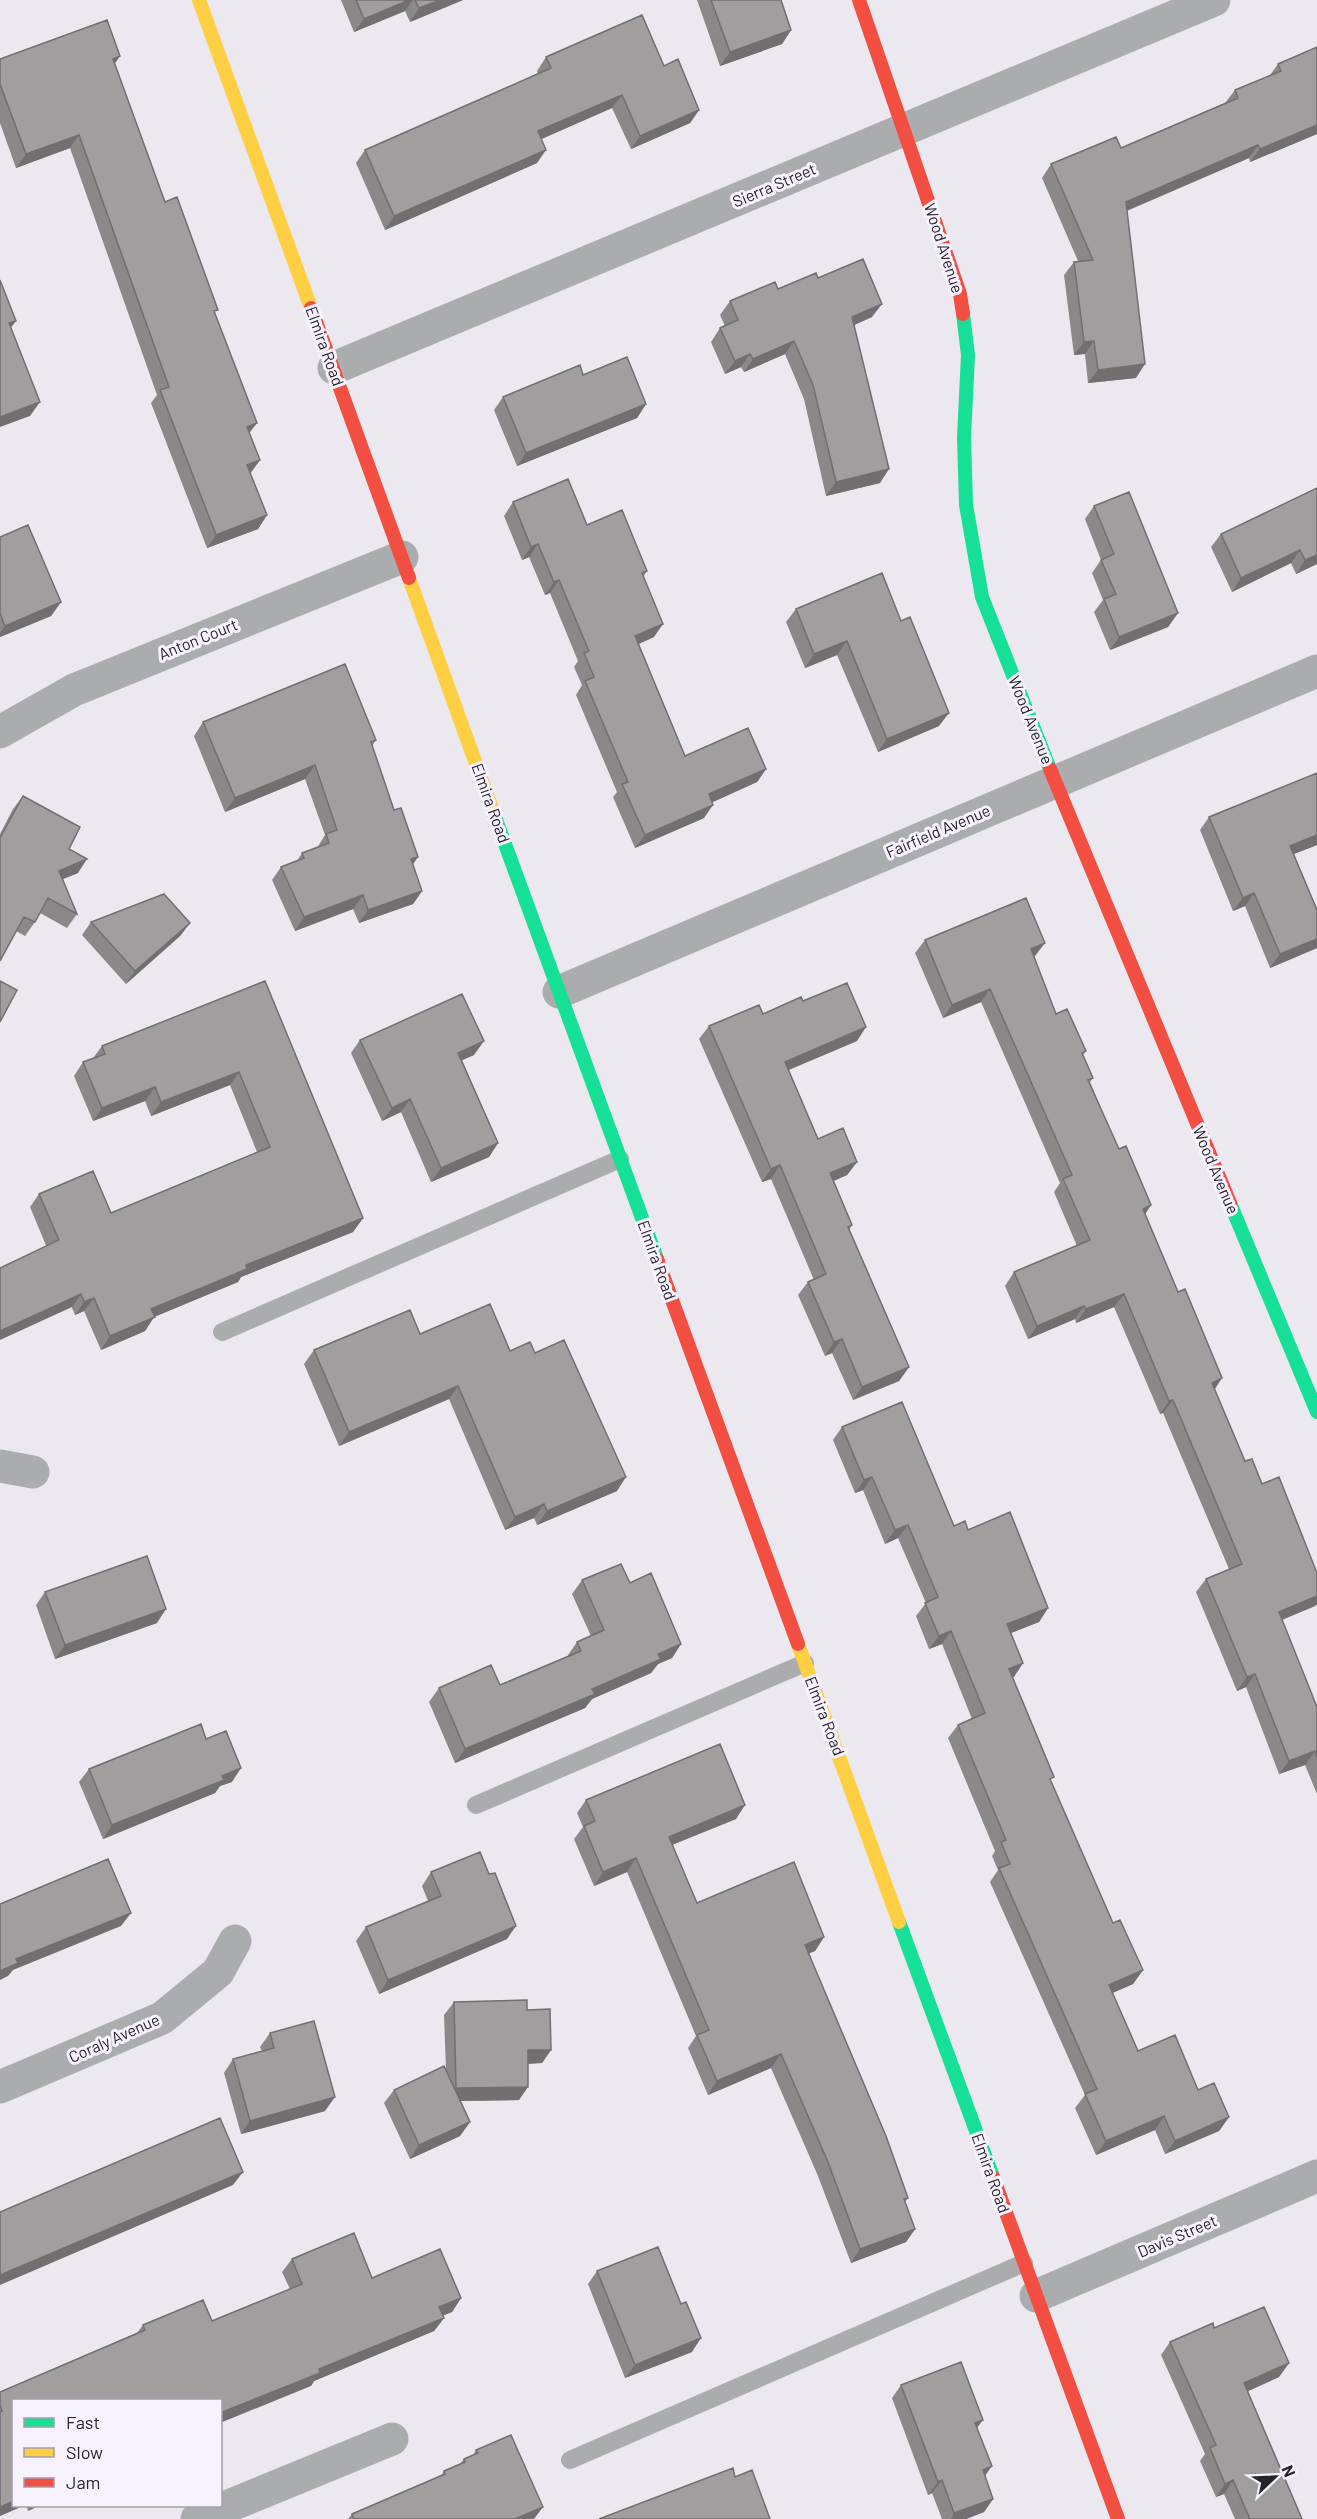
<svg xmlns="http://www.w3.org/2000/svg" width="1317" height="2519" viewBox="0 0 1317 2519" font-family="Barlow,sans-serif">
<rect width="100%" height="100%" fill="#ece8f0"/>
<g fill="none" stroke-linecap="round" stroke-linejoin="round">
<path stroke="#abacae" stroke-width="18" d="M222,1332L620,1159
M476,1805L805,1663
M570,2460L1024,2263"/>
<path stroke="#abacae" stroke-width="33" d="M334,368L1214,0
M0,732L74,690L402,557
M559,992L1317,671
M0,1466L33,1472
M0,2087L162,2018L218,1972L235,1941
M1036,2296L1317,2176
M197,2519L392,2439"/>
<path stroke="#16e098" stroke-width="14" d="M963,314L968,355L964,437L966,505L982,597L1050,769
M494,814L657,1259
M1230,1203L1317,1412
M899,1922L993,2177"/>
<path stroke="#ffcf43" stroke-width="14" d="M199,0L311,308
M409,578L494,814
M798,1644L899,1922"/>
<path stroke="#f24e42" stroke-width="14" d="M859,0L960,294L963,314
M311,308L409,578
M1050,769L1230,1203
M657,1259L798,1644
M993,2177L1118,2519"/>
</g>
<path fill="#8b888a" d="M341,0H463L410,22L405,11L354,32Z
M697,0H781L791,30L782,44L720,66Z
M1317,47V134L1250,162L1249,158L1127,211L1136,378L1088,383L1085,354L1074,355L1064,275L1074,262L1078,261L1042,178L1051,164L1121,148L1225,103L1235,90L1270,75L1278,64Z
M120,56L114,64L165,202L215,314L249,433L260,460L250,473L267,515L258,529L207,548L151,403L157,395L70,148L16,168L0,123V59Z
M546,57L664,66L699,110L690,123L631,149L612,108L541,139L537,163L385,230L356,163L365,150L538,74L537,71Z
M818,278L872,317L854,325L880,483L826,496L804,399L785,354L744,372L741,367L725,374L711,342L720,328L725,326L720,315L730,301Z
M583,375L646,404L637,418L517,466L494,410L503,397Z
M1317,488V564L1296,574L1291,563L1232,592L1211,547L1221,534Z
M513,502L587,525L647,571L643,577L654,637L639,644L685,756L766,769L757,782L712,802L704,818L635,848L613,797L617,792L576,695L582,685L574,667L578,661L550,593L545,595L529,557L522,560L504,516Z
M1094,506L1178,613L1168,627L1110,650L1094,612L1103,600L1092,573L1101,560L1085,519Z
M0,537L61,602L51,616L0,637Z
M882,573L939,726L878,752L837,655L805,668L786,622L796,609Z
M203,722L376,740L372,746L422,891L413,904L359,923L353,909L295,931L272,880L281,867L297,861L302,853L317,848L325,835L305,779L225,812L194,736Z
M1317,773V845L1294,854L1317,910V948L1270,968L1245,906L1233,911L1200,830L1209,817Z
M23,796L69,849L78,873L63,879L77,914L67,928L40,913L35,922L25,936L16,931L0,961V834L13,809Z
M91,922L190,923L180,936L126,984L82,935Z
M925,940L1035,956L1034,957L1056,1014L1086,1051L1083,1055L1093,1078L1090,1082L1145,1215L1214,1390L1245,1461L1262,1484L1317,1573V1604L1315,1606L1282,1620L1317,1707V1794L1305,1765L1279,1774L1246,1687L1237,1691L1196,1592L1206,1579L1229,1569L1163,1413L1160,1414L1114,1307L1076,1323L1075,1319L1028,1339L1005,1286L1014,1272L1077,1246L1054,1192L1060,1183L981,1002L943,1018L915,953Z
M265,981L363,1218L353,1232L241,1277L238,1282L154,1317L145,1331L101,1350L84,1311L75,1315L30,1207L39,1194L111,1213L257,1152L230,1085L151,1116L145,1101L93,1121L74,1076L83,1062L93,1058L102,1046Z
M803,1001L857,1041L789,1070L818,1139L857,1162L847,1175L834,1181L852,1225L849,1230L909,1367L899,1381L853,1400L832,1353L825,1356L798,1295L808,1282L814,1280L771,1179L762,1182L699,1039L709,1026L763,1014Z
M360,1040L474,1055L462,1060L498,1143L489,1157L431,1182L401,1112L382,1121L351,1053Z
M420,1334L510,1351L535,1353L617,1491L537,1525L534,1518L505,1530L449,1399L339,1446L304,1364L314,1350Z
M842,1427L954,1526L968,1530L1048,1608L1039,1622L1011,1633L1023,1663L1013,1677L1051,1782L1113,1923L1143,1970L1133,1984L1112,1993L1138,2051L1198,2090L1229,2117L1219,2131L1165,2154L1155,2130L1096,2155L1075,2108L1085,2095L990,1882L998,1870L992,1856L995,1851L948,1738L958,1725L972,1719L942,1644L929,1649L916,1616L926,1603L898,1538L885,1544L863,1490L855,1493L833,1440Z
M582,1580L630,1583L681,1644L672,1658L658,1664L651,1673L592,1699L585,1708L455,1763L429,1702L439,1688L500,1685L568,1656V1655L577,1642L591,1636L572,1594Z
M45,1592L157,1623L55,1659L36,1605Z
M206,1739L232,1782L220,1786L215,1793L103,1839L79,1782L89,1769Z
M586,1800L736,1819L672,1845L697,1903L824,1937L815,1951L809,1953L908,2198L905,2202L915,2229L906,2242L851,2263L818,2176L771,2068L708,2095L688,2048L696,2036L627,1872L594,1886L574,1839L583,1827L577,1813Z
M431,1872L507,1939L379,1994L356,1941L366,1927L428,1901L422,1886Z
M454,2002L551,2050L542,2063L528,2064L519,2100L460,2101L470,2122L460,2136L410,2159L384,2103L394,2090L446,2070L444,2015Z
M270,2033L325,2111L241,2134L224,2073L233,2059L262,2051L260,2047Z
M292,2259L461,2298L452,2312L443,2315L444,2318L434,2331L314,2381L311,2386L14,2400L25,2505L0,2516V2392L137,2333L143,2325L212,2321L290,2289L282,2272Z
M597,2271L692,2352L625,2378L588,2284Z
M1214,2328L1289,2363L1279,2377L1248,2391L1302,2519H1235L1224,2494L1216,2497L1200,2461L1205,2454L1161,2355L1170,2342Z
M901,2385L977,2428L985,2476L993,2499L984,2512L966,2519H942L932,2493L928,2495L892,2398Z
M476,2450L534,2519H348L352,2514L441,2476L444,2471L460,2464L464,2459L473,2455Z
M26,2505H40L28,2511Z"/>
<path fill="#716f70" d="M409,0H413L405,11L354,32L364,19Z
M440,0H463L410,22L419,8Z
M791,30L782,44L720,66L730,52Z
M120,56L111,69L113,59Z
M622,95L612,108L528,145L538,131Z
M699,110L690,123L631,149L640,136Z
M1317,125V134L1250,162L1260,149Z
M79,135L70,148L16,168L26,154Z
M1258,145L1249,158L1116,215L1126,202Z
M546,150L537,163L385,230L394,216Z
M882,304L872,317L843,330L852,317Z
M16,321L6,334L9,323Z
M794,341L785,354L744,372L753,359Z
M1094,341L1085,354L1074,355L1084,342Z
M750,354L741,367L725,374L735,361Z
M1145,364L1136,378L1088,383L1098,370Z
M40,402L30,416L0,427V417Z
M646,404L637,418L517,466L526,453Z
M257,423L247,436V427Z
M260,460L250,474L247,465Z
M889,469L880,483L826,496L836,482Z
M267,515L258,529L207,548L216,535Z
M538,544L529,557L522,560L531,547Z
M1300,550L1291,563L1232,592L1241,578Z
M1317,555V564L1296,574L1305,560Z
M559,580L550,593L545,595L554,582Z
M61,602L51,616L0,637V633L5,626Z
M1178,613L1168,627L1110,650L1119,637Z
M663,624L654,637L626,649L635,636Z
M847,641L837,655L805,668L814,654Z
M949,713L939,726L878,752L887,739Z
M315,765L305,779L225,812L235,798Z
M766,769L757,782L700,808L709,794Z
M713,805L704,818L635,848L645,835Z
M1317,835V845L1281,859L1290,846Z
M418,857L409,870L411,859Z
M87,859L78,873L50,884L59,871Z
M422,891L413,904L359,923L368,910Z
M1254,893L1245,906L1233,911L1243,898Z
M363,895L353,909L295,931L304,917Z
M190,923L180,936L126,984L135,971Z
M1317,939V948L1270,968L1280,954Z
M1045,943L1035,956L1022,962L1031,949Z
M990,989L981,1002L943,1018L952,1005Z
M866,1027L857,1041L776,1075L785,1062Z
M484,1041L474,1055L449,1066L458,1053Z
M239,1072L230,1085L151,1116L161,1102Z
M155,1087L145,1101L93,1121L102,1108Z
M410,1099L401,1112L382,1121L392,1108Z
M498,1143L489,1157L431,1182L441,1168Z
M857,1162L847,1175L821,1186L830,1173Z
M780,1165L771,1179L762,1182L771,1169Z
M1151,1205L1142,1219L1143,1209Z
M363,1218L353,1232L241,1277L238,1282L154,1317L145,1331L101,1350L110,1336L151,1309L246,1265Z
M81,1294L72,1307L0,1340V1331Z
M1124,1294L1114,1307L1076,1323L1086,1309Z
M94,1298L84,1311L75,1315L84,1302Z
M1084,1306L1075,1319L1028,1339L1037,1326Z
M842,1339L832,1353L825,1356L834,1342Z
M909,1367L899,1381L853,1400L862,1387Z
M1222,1378L1213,1392L1212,1383Z
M458,1386L449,1399L339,1446L349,1432Z
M1173,1400L1163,1413L1160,1414L1169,1401Z
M626,1477L617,1491L537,1525L547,1511Z
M872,1477L863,1490L855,1493L864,1480Z
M544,1504L534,1518L505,1530L515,1517Z
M908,1525L898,1538L885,1544L895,1530Z
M1317,1596V1604L1315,1606L1269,1625L1279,1612Z
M1048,1608L1039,1622L998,1638L1007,1624Z
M166,1609L157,1623L55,1659L65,1645Z
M951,1631L942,1644L929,1649L939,1636Z
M681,1644L672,1658L658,1664L651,1673L592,1699L585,1708L455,1763L465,1749L592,1689L658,1654Z
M1023,1663L1014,1677L1000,1682L1009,1669Z
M1255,1674L1246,1687L1237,1691L1247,1677Z
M1315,1751L1305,1765L1279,1774L1289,1761Z
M241,1768L232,1782L220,1786L215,1793L103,1839L112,1825L222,1776Z
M745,1805L736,1819L659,1850L669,1837Z
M636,1858L627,1872L594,1886L603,1872Z
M131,1913L121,1926L13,1970L8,1976L0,1980V1971L16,1959Z
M516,1926L507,1939L379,1994L388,1980Z
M824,1937L815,1951L796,1959L805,1945Z
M1143,1970L1133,1984L1099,1999L1109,1985Z
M528,2050H551L542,2063L518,2064Z
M781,2054L771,2068L708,2095L717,2081Z
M528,2087L519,2100L447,2101L456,2088Z
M335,2097L325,2111L241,2134L250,2121Z
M1164,2116L1155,2130L1096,2155L1106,2141Z
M1229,2117L1219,2131L1165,2154L1175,2141Z
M470,2122L460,2136L410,2159L419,2145Z
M243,2172L233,2185L0,2285V2275Z
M915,2229L906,2242L851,2263L860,2249Z
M461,2298L452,2312L430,2321L439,2307Z
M444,2318L434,2331L314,2381L311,2386L220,2423V2413L319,2369Z
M701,2338L692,2352L625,2378L635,2365Z
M1289,2363L1279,2377L1235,2397L1244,2383Z
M983,2420L973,2433L975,2423Z
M992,2466L982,2480L983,2470Z
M942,2480L932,2493L928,2495L938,2482Z
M1233,2480L1224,2494L1216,2497L1225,2484Z
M993,2499L984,2512L966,2519H951L954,2513Z
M14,2501V2505H25L0,2516V2507Z
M32,2505H40L28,2511Z
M543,2507L534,2519H515Z"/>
<path fill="#a29ea0" stroke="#716f70" stroke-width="1.5" d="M356,0H409L364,19Z
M415,0H440L419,8Z
M711,0H781L791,30L730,52Z
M642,15L664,66L678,59L699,110L640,136L622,95L538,131L546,150L394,216L365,150L551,68L546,57Z
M107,20L120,56L113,59L165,202L177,197L218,310L214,311L257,423L247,427L260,460L247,465L267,515L216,535L160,390L169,387L79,135L26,154L0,84V59Z
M1317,47V125L1260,149L1258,145L1126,202L1145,364L1098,370L1094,341L1084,342L1074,262L1093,260L1051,164L1116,137L1121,148L1238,98L1235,90L1281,71L1278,64Z
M863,259L882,304L852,317L889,469L836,482L813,385L794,341L753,359L750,354L735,361L720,328L738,320L730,301L775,282L778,289L816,273L818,278Z
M0,280L16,321L9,323L40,402L0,417Z
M627,357L646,404L526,453L503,397L580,365L583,375Z
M568,479L587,525L622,510L647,571L642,573L663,624L635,636L685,756L748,728L766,769L709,794L713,805L645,835L622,784L628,782L585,681L594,677L584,653L589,651L559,580L554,582L538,544L531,547L513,502Z
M1317,488V555L1305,560L1300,550L1241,578L1221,534Z
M1129,492L1178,613L1119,637L1104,599L1116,594L1101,560L1114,554L1094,506Z
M28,525L61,602L5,626L0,613V537Z
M882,573L901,621L910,617L949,713L887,739L847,641L814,654L796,609Z
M345,664L376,740L371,742L394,810L401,808L418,857L411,859L422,891L368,910L363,895L304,917L281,867L304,858L302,853L329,843L326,834L337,830L315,765L235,798L203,722Z
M1317,773V835L1290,846L1317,910V939L1280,954L1254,893L1243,898L1209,817Z
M23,796L80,827L69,849L87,859L59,871L77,914L48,898L35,922L24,917L0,961V838Z
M164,894L190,923L135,971L91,922Z
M1026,898L1045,943L1031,949L1056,1014L1067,1009L1086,1051L1082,1053L1093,1078L1088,1080L1119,1149L1126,1146L1151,1205L1143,1209L1178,1292L1185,1289L1222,1378L1212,1383L1245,1461L1252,1459L1262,1484L1279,1477L1317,1573V1596L1279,1612L1317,1707V1757L1315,1751L1289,1761L1255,1674L1247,1677L1206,1579L1242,1564L1173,1400L1169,1401L1124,1294L1086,1309L1084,1306L1037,1326L1014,1272L1090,1240L1063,1179L1072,1175L990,989L952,1005L925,940Z
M0,981L17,990L0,1022Z
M265,981L363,1218L246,1265L247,1269L151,1309L155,1317L110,1336L94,1298L84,1302L81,1294L0,1331V1268L59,1240L39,1194L93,1171L111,1213L270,1147L239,1072L161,1102L155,1087L102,1108L83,1062L105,1054L102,1046Z
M847,983L866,1027L785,1062L818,1139L843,1128L857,1162L830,1173L852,1225L848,1227L909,1367L862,1387L842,1339L834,1342L808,1282L826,1274L780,1165L771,1169L709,1026L759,1005L763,1014L801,997L803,1001Z
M462,994L484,1041L458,1053L498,1143L441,1168L410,1099L392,1108L360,1040Z
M490,1304L510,1351L530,1342L535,1353L564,1340L626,1477L547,1511L544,1504L515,1517L458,1386L349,1432L314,1350L410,1310L420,1334Z
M902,1402L954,1526L965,1521L968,1530L1010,1512L1048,1608L1007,1624L1023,1663L1009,1669L1054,1777L1050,1779L1113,1923L1120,1920L1143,1970L1109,1985L1138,2051L1175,2035L1198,2090L1214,2083L1229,2117L1175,2141L1164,2116L1106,2141L1085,2094L1097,2089L999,1868L1010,1864L1001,1842L1006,1840L958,1725L985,1713L951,1631L939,1636L925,1603L938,1597L908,1525L895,1530L872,1477L864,1480L842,1427Z
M147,1556L166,1609L65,1645L45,1592Z
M621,1564L630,1583L651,1573L681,1644L658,1654L661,1659L592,1689L595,1694L465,1749L439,1688L491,1665L500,1685L581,1651L577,1642L604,1630L582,1580Z
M201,1724L206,1739L226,1731L241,1768L222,1776L224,1780L112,1825L89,1769Z
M720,1744L745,1805L669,1837L697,1903L794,1862L824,1937L805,1945L886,2136L908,2198L904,2199L915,2229L860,2249L828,2162L781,2054L717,2081L697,2035L709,2030L636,1858L603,1872L584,1826L595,1821L586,1800Z
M480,1852L489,1874L495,1873L516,1926L388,1980L366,1927L441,1896L431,1872Z
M108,1859L131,1913L16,1959L18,1963L0,1971V1904Z
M527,2000V2010L550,2009L551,2050H528V2087L456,2088L454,2002Z
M314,2021L335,2097L250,2121L233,2059L274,2048L270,2033Z
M444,2066L470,2122L419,2145L394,2090Z
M220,2118L243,2172L0,2275V2212Z
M354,2233L372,2278L440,2249L461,2298L439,2307L444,2318L319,2369L320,2373L220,2413V2400H14V2501L0,2507V2412L2,2411L0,2405V2392L145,2330L143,2325L203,2300L212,2321L302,2284L292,2259Z
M658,2247L681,2304L686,2302L701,2338L635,2365L597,2271Z
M1264,2307L1289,2363L1244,2383L1302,2519H1250L1233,2480L1225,2484L1210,2448L1216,2445L1170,2342L1213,2323L1214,2328Z
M961,2362L983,2420L975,2423L992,2466L983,2470L993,2499L954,2513L942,2480L938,2482L901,2385Z
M511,2435L543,2507L515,2519H354L352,2514L445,2474L444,2471L465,2462L464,2459L478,2453L476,2450Z
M733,2468L735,2477L752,2470L770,2519H599Z"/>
<g text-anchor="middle" stroke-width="6" stroke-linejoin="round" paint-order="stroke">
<g font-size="16" fill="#262329" stroke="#f8f2ff">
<text transform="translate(774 185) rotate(-23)" y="6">Sierra Street</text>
<text transform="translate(944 248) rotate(72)" y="6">Wood Avenue</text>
<text transform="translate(325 346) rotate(70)" y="6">Elmira Road</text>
<text transform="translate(198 639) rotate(-22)" y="6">Anton Court</text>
<text transform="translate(1031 720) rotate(68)" y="6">Wood Avenue</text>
<text transform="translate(491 803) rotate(70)" y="6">Elmira Road</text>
<text transform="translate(938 831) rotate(-23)" y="6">Fairfield Avenue</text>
<text transform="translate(1216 1170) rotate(67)" y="6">Wood Avenue</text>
<text transform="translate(657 1260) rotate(70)" y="6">Elmira Road</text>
<text transform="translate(825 1716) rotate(69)" y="6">Elmira Road</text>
<text transform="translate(114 2038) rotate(-24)" y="6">Coraly Avenue</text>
<text transform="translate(991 2173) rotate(70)" y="6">Elmira Road</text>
<text transform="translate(1177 2236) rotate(-23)" y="6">Davis Street</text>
</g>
</g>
<rect x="12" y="2399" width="210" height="108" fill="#f8f2ff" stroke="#a49fa9" stroke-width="1.5"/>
<rect x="24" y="2418" width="30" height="9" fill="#16e098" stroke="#a49fa9" stroke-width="1.5"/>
<text x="66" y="2429" font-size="18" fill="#262329">Fast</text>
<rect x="24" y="2448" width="30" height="9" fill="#ffcf43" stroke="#a49fa9" stroke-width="1.5"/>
<text x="66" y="2459" font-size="18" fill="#262329">Slow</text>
<rect x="24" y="2478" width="30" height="9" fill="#f24e42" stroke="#a49fa9" stroke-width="1.5"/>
<text x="66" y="2489" font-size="18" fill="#262329">Jam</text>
<g transform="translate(1275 2477) rotate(67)" stroke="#f8f2ff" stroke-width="4.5" paint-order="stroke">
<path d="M0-4.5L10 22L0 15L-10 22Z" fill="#262329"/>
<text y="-9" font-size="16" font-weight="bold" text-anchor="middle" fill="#262329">N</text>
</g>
</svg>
